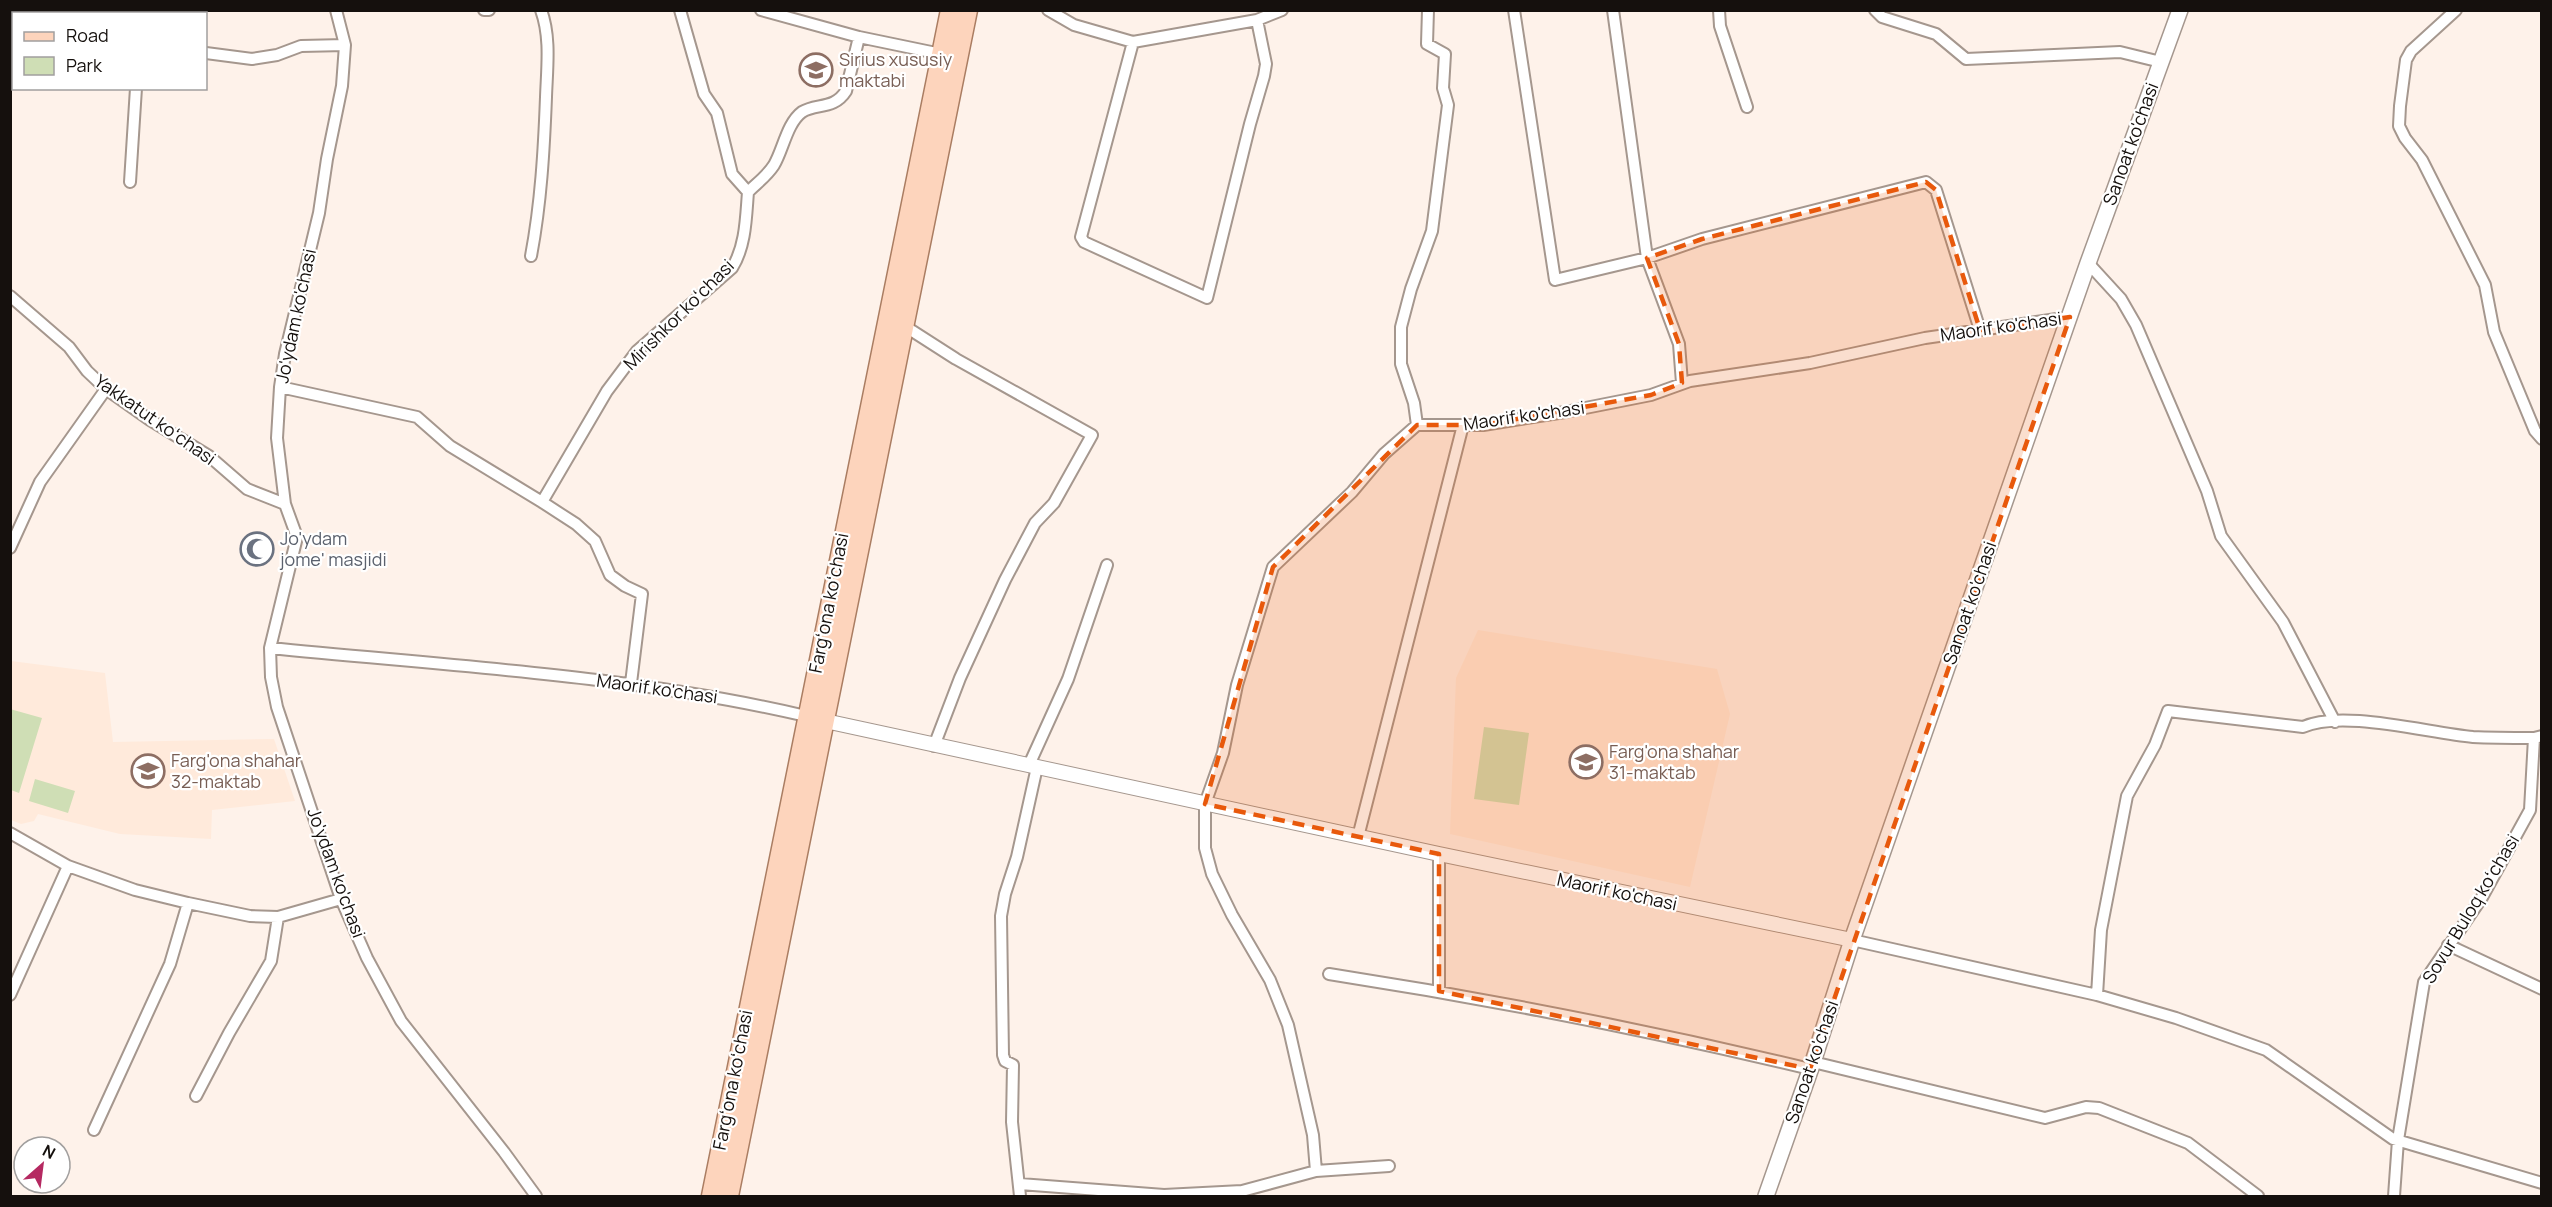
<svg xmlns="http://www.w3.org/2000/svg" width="2552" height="1207" viewBox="0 0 2552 1207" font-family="Manrope,sans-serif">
<rect width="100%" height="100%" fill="#fef2ea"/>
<path fill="#ffeadb" d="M1478,630L1717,669L1730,714L1690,887L1450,834L1456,678Z
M11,661L105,673L113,742L274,739L295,801L212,810L211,839L120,834L38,814L34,821L21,824L11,820Z"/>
<path fill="#cfdeb5" d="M10,709L42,718L19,793L11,790Z
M1484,727L1529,733L1519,805L1474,799Z
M35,779L75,791L68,813L29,801Z"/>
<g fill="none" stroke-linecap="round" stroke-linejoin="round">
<g stroke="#a5978e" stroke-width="14">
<path id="minor" d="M336,10L345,45L342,86L327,159L319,213L285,354L280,387L277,438L285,504L297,537L270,648L271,677L277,707L341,899L367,958L401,1021L504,1152L536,1196
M484,10H489
M761,10L859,37L941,54
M1048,10L1074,25L1133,42L1257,20L1266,64L1264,76L1250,124L1207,298L1084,242L1081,237L1133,42
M1514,10L1555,280L1647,258L1702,239L1926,182L1936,190L1980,330
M1613,10L1647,258L1679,344L1682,383
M1719,10L1720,26L1747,107
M1875,10L1882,17L1936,34L1966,59L2120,52L2161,62
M2456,10L2411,51L2406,60L2400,106L2399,126L2405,138L2422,160L2485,285L2494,332L2535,431L2542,439
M45,14V10
M1257,20L1282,10
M206,53L252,59L277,55L301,46L345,45
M130,182L136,88
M748,192C757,183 767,176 774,165C783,150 787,123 802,112C816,103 834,110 846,91L859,37
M531,256C541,203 544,150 546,97C547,68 551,37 541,10
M2088,263L2121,299L2136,325L2207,491L2221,536L2283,622L2335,722
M10,296L69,347L87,371L106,389L150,420L209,456L247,489L285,504
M903,325L956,359L1092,435L1054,503L1035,523L1005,580L960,678L934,746
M280,387L417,417L450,446L542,502L607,391L637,351L732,268C746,246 746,216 748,192L732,174L717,113L704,94L680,10
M1417,425L1414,403L1401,364V327L1411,289L1432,231L1448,105L1443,88L1445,54L1427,44L1428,10
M542,502L576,524L595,541L610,575L625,586L642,594L631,683
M10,548L40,482L106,389
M270,648C449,666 631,675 806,716
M1029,765L1068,679L1107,565
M10,833L68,866L10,995
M1358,837L1463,425
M68,866L135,890L188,903L170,964L94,1130
M188,903L250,916L278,917L341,899
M1852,940L2097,995L2176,1018L2266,1050L2393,1139L2542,1183
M2448,945L2542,989
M1329,974C1491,999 1652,1031 1810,1069
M1439,991V854
M2097,995L2101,930L2127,796L2155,745L2168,711L2303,727C2342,709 2428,733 2473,737C2493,738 2513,738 2534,738L2542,736
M1813,1062L2045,1118L2086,1107L2099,1108L2188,1143L2258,1196
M196,1096L229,1033L271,961L278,917
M1316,1171L1313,1135L1288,1025L1270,980L1232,915L1212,874L1205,848V804L1223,753L1237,685L1273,567L1352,492L1384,454L1417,425H1483L1565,412L1651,395L1690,381L1810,363L1925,338L2070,317
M1020,1184L1164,1195L1242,1191L1316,1171L1389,1166
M1020,1196L1012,1122L1013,1065L1005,1061L1003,1055L1001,916L1005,894L1017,857L1037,767
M2394,1196L2398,1140L2424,982L2481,899L2530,810L2534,738"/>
</g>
<g stroke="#a5978e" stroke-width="16">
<path id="tertiary" d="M816,719L1439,854L1852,940"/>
</g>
<g stroke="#a5978e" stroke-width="18">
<path id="secondary" d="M1766,1196L1813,1062L1852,940L2088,263L2180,10"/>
</g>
<g stroke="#aa7d62" stroke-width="21">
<path id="primary" d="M711,1196L950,10
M729,1196L968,10"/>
</g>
<use href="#minor" stroke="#fff" stroke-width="10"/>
<use href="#tertiary" stroke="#fff" stroke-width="14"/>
<use href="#secondary" stroke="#fff" stroke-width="15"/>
<use href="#primary" stroke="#fdd4bc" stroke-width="18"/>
</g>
<path fill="#e8590c" fill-opacity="0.2" stroke="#e8590c" stroke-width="4.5" stroke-dasharray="12 8" stroke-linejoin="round" d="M1926,182L1936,190L1980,330L2070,317L1810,1069L1439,991V854L1205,804L1273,567L1417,425H1483L1651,395L1682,383L1679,344L1647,258L1702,239Z"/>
<defs>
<g id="school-ring" transform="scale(1.725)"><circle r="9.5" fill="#fff" stroke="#8d6e63" stroke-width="1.5"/><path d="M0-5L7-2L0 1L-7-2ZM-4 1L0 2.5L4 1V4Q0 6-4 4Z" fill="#8d6e63"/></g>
<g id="mosque-ring" transform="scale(1.725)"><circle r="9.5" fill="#fff" stroke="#6b7280" stroke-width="1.5"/><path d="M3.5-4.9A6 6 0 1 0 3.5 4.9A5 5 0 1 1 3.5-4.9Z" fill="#6b7280"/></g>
</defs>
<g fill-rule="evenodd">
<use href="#school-ring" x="816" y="70"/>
<use href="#mosque-ring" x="257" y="549"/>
<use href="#school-ring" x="1586" y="762"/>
<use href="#school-ring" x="148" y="771"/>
</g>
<g text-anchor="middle" stroke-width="4.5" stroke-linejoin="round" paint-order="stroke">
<g font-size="18" fill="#785e54" stroke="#fff" text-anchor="start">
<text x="839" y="66">Sirius xususiy<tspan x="839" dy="21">maktabi</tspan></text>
<text x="1609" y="758">Farg'ona shahar<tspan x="1609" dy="21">31-maktab</tspan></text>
<text x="171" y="767">Farg'ona shahar<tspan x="171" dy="21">32-maktab</tspan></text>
</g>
<g font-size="18" fill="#15100d" stroke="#fff">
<text transform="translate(2131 144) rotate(-70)" y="6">Sanoat ko'chasi</text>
<text transform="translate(679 315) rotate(-45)" y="6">Mirishkor koʻchasi</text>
<text transform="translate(296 316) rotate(-78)" y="6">Jo'ydam ko'chasi</text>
<text transform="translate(2001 327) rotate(-8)" y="6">Maorif ko'chasi</text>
<text transform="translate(1524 416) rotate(-8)" y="6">Maorif ko'chasi</text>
<text transform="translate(155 420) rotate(35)" y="6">Yakkatut koʻchasi</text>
<text transform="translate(829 603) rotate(-79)" y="6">Fargʻona koʻchasi</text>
<text transform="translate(1970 603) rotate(-71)" y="6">Sanoat ko'chasi</text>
<text transform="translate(657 689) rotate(8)" y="6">Maorif ko'chasi</text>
<text transform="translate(336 873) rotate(70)" y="6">Jo'ydam ko'chasi</text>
<text transform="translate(1617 892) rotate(12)" y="6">Maorif ko'chasi</text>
<text transform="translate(2471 909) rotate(-59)" y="6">Sovur Buloq koʻchasi</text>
<text transform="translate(1812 1062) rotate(-71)" y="6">Sanoat ko'chasi</text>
<text transform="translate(733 1080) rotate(-79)" y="6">Fargʻona koʻchasi</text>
</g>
<g font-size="18" fill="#5b616d" stroke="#fff" text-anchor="start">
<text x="280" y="545">Jo'ydam<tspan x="280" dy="21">jome' masjidi</tspan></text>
</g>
</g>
<rect width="2552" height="1207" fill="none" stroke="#15100d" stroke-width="24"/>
<rect x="12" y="12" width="195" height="78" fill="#ffffff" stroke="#a19f9e" stroke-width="1.5"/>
<rect x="24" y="32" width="30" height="9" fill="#fdd4bc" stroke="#a19f9e" stroke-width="1.5"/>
<text x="66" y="42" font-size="18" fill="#15100d">Road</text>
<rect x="24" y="57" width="30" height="18" fill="#cfdeb5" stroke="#a19f9e" stroke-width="1.5"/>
<text x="66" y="72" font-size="18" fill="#15100d">Park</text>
<g transform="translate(42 1165) rotate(28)"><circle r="28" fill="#ffffff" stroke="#a19f9e" stroke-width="1.5"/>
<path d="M0-4.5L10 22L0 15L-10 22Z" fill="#b52961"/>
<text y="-9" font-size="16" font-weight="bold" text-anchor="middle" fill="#15100d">N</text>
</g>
</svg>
